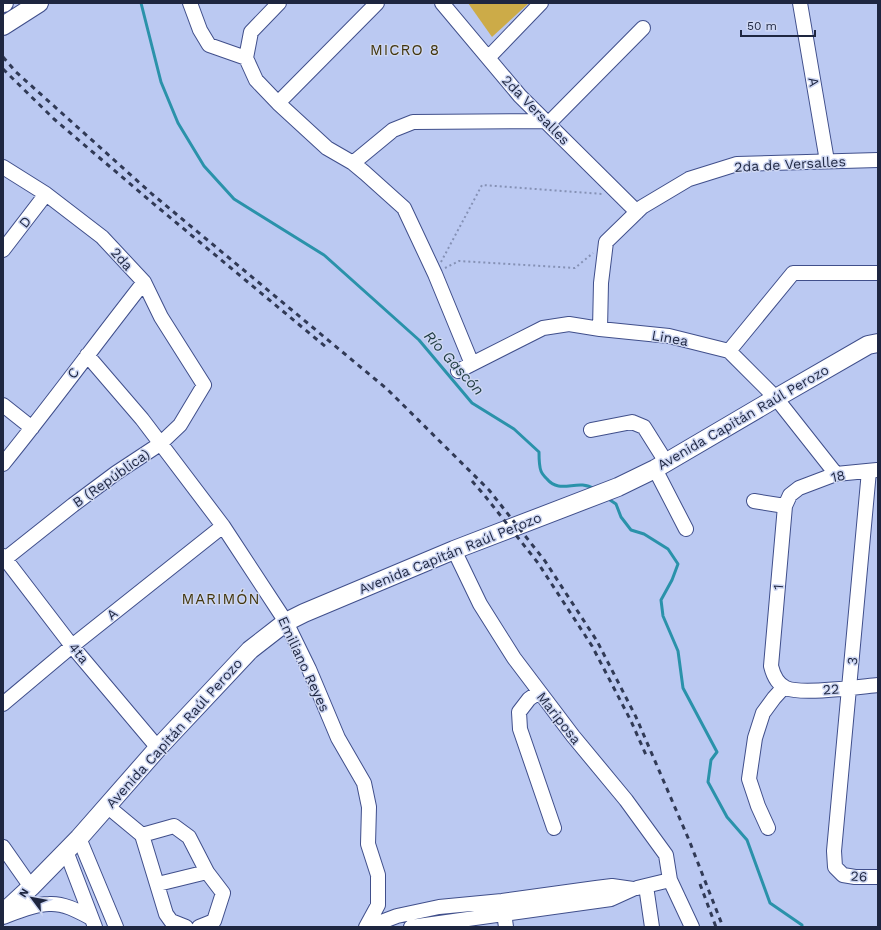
<svg xmlns="http://www.w3.org/2000/svg" width="881" height="930" viewBox="0 0 881 930" font-family="'Work Sans',sans-serif">
<rect width="100%" height="100%" fill="#bbc9f2"/>
<path fill="#ccab48" d="M468,3H529L492,37Z"/>
<g fill="none" stroke-linecap="round" stroke-linejoin="round">
<path stroke="#2a92aa" stroke-width="3" d="M141,3L161,82L178,123L204,166L234,199L324,255L419,340L472,403L514,429L539,452C539,458 539,466 541,471C542,474 545,477 547,479C560,495 578,478 594,489
M607,498L616,504L621,517L631,530L644,534L668,549L678,564L672,580L661,600L663,616L678,651L683,688L717,752L711,760L708,782L727,817L747,840L770,903L802,925V927"/>
<g stroke="#404f8b" stroke-width="16">
<path id="minor" d="M190,3L200,30L209,45L246,58
M279,3L251,32L246,58L256,80L278,103L327,148L353,163L393,130L413,122L551,121L643,28
M442,3L520,96L637,212
M800,3L827,161
M488,58L541,3
M278,103L377,3
M353,163L365,173L404,208L435,274L472,364
M3,167L46,194L102,237L144,282L161,317L204,385L180,425L160,444L116,473L73,505L5,559
M3,250L46,194
M600,329L601,283L606,242L642,207L689,179L737,164L878,160
M729,351L793,273H878
M87,355L142,419L223,526L286,622L309,669L338,738L364,783L369,807L368,844L378,875V905L366,927
M458,371L543,328L569,324L600,329L669,336L729,351L776,398L836,474
M3,405L32,428
M591,430L632,422L644,427L666,462
M3,464C51,405 96,343 144,282
M655,469L686,529
M877,470L836,474L799,488L790,495L785,506L771,666C773,674 777,684 786,688C802,695 858,687 878,685
M869,471L834,851L835,867L843,875L855,877H878
M754,501L785,506
M454,550L480,604L514,658L573,736L626,800L666,855L670,880L692,927
M3,556L72,646L158,748
M539,692L529,699L519,712L520,729L554,828
M3,704L72,646L223,526
M107,806L142,835L166,914L171,921L186,927
M768,828L758,806L749,779L755,738L763,713L774,698L784,687
M142,835L174,826L189,837L207,872L223,893L214,921L199,927
M79,838L116,927
M3,847L31,887
M66,851L95,927
M158,884L207,872
M646,886L652,927
M637,888L670,880
M503,906L506,927
M3,917C16,912 35,904 49,904C64,903 78,911 91,918
M368,927L397,916L439,907L502,901L596,888L612,886L633,889L611,899L411,927"/>
</g>
<g stroke="#404f8b" stroke-width="20">
<path id="major" d="M3,3H4
M3,26L39,3
M3,913L31,887L79,838L158,748L250,650L286,622L304,613L454,550L618,487L655,469L776,398L868,345L878,343"/>
</g>
<path stroke="#8591b5" stroke-width="2" stroke-dasharray="2 3" stroke-linecap="butt" d="M441,262L482,185L603,194
M445,268L459,261L575,268L593,253"/>
<use href="#minor" stroke="#fff" stroke-width="14"/>
<use href="#major" stroke="#fff" stroke-width="18"/>
<path stroke="#313a56" stroke-width="3" stroke-dasharray="5 5" stroke-linecap="butt" d="M3,57L16,72L152,194L387,389L489,490L545,561L597,641L636,717L689,840L723,927
M3,69L54,119L149,200L326,347
M472,481L485,496L538,563L592,646L631,721L646,755
M700,884L716,927"/>
</g>
<g text-anchor="middle" stroke-width="3" stroke-linejoin="round" paint-order="stroke">
<g font-size="14" fill="#1e2640" stroke="#cdd6f2">
<text transform="translate(814 82) rotate(80)" y="5">A</text>
<text transform="translate(536 110) rotate(46)" y="5">2da Versalles</text>
<text transform="translate(790 164) rotate(-3)" y="5">2da de Versalles</text>
<text transform="translate(25 222) rotate(-52)" y="5">D</text>
<text transform="translate(122 259) rotate(48)" y="5">2da</text>
<text transform="translate(670 338) rotate(10)" y="5">Linea</text>
<text transform="translate(73 373) rotate(-53)" y="5">C</text>
<text transform="translate(743 417) rotate(-30)" y="5">Avenida Capitán Raúl Perozo</text>
<text transform="translate(838 476) rotate(-12)" y="5">18</text>
<text transform="translate(111 478) rotate(-35)" y="5">B (República)</text>
<text transform="translate(450 553) rotate(-22)" y="5">Avenida Capitán Raúl Perozo</text>
<text transform="translate(778 587) rotate(-85)" y="5">1</text>
<text transform="translate(112 614) rotate(-39)" y="5">A</text>
<text transform="translate(79 653) rotate(51)" y="5">4ta</text>
<text transform="translate(852 661) rotate(-85)" y="5">3</text>
<text transform="translate(304 664) rotate(65)" y="5">Emiliano Reyes</text>
<text transform="translate(831 689) rotate(-3)" y="5">22</text>
<text transform="translate(559 718) rotate(52)" y="5">Mariposa</text>
<text transform="translate(174 733) rotate(-48)" y="5">Avenida Capitán Raúl Perozo</text>
<text transform="translate(859 876) rotate(4)" y="5">26</text>
</g>
<g font-size="15" letter-spacing="1" fill="#43360c" stroke="#cdd6f2">
<text x="405" y="55">MICRO 8</text>
<text x="221" y="604">MARIMÓN</text>
</g>
<g font-size="15" font-style="italic" fill="#1d3a3f" stroke="#cdd6f2">
<text transform="translate(454 363) rotate(48)" y="5">Río Gascón</text>
</g>
</g>
<rect width="881" height="930" fill="none" stroke="#1e2640" stroke-width="8"/>
<g transform="translate(32 898) rotate(302)" stroke="#cdd6f2" stroke-width="3" paint-order="stroke">
<path d="M0-3L7 15L0 10L-7 15Z" fill="#1e2640"/>
<text y="-6" font-size="11" font-weight="bold" text-anchor="middle" fill="#1e2640">N</text>
</g>
<path d="M741 30v6h74v-6" fill="none" stroke="#1e2640" stroke-width="2"/>
<text x="747" y="30" font-size="12" fill="#1e2640" stroke="#cdd6f2" stroke-width="3" paint-order="stroke">50 m</text>
</svg>
